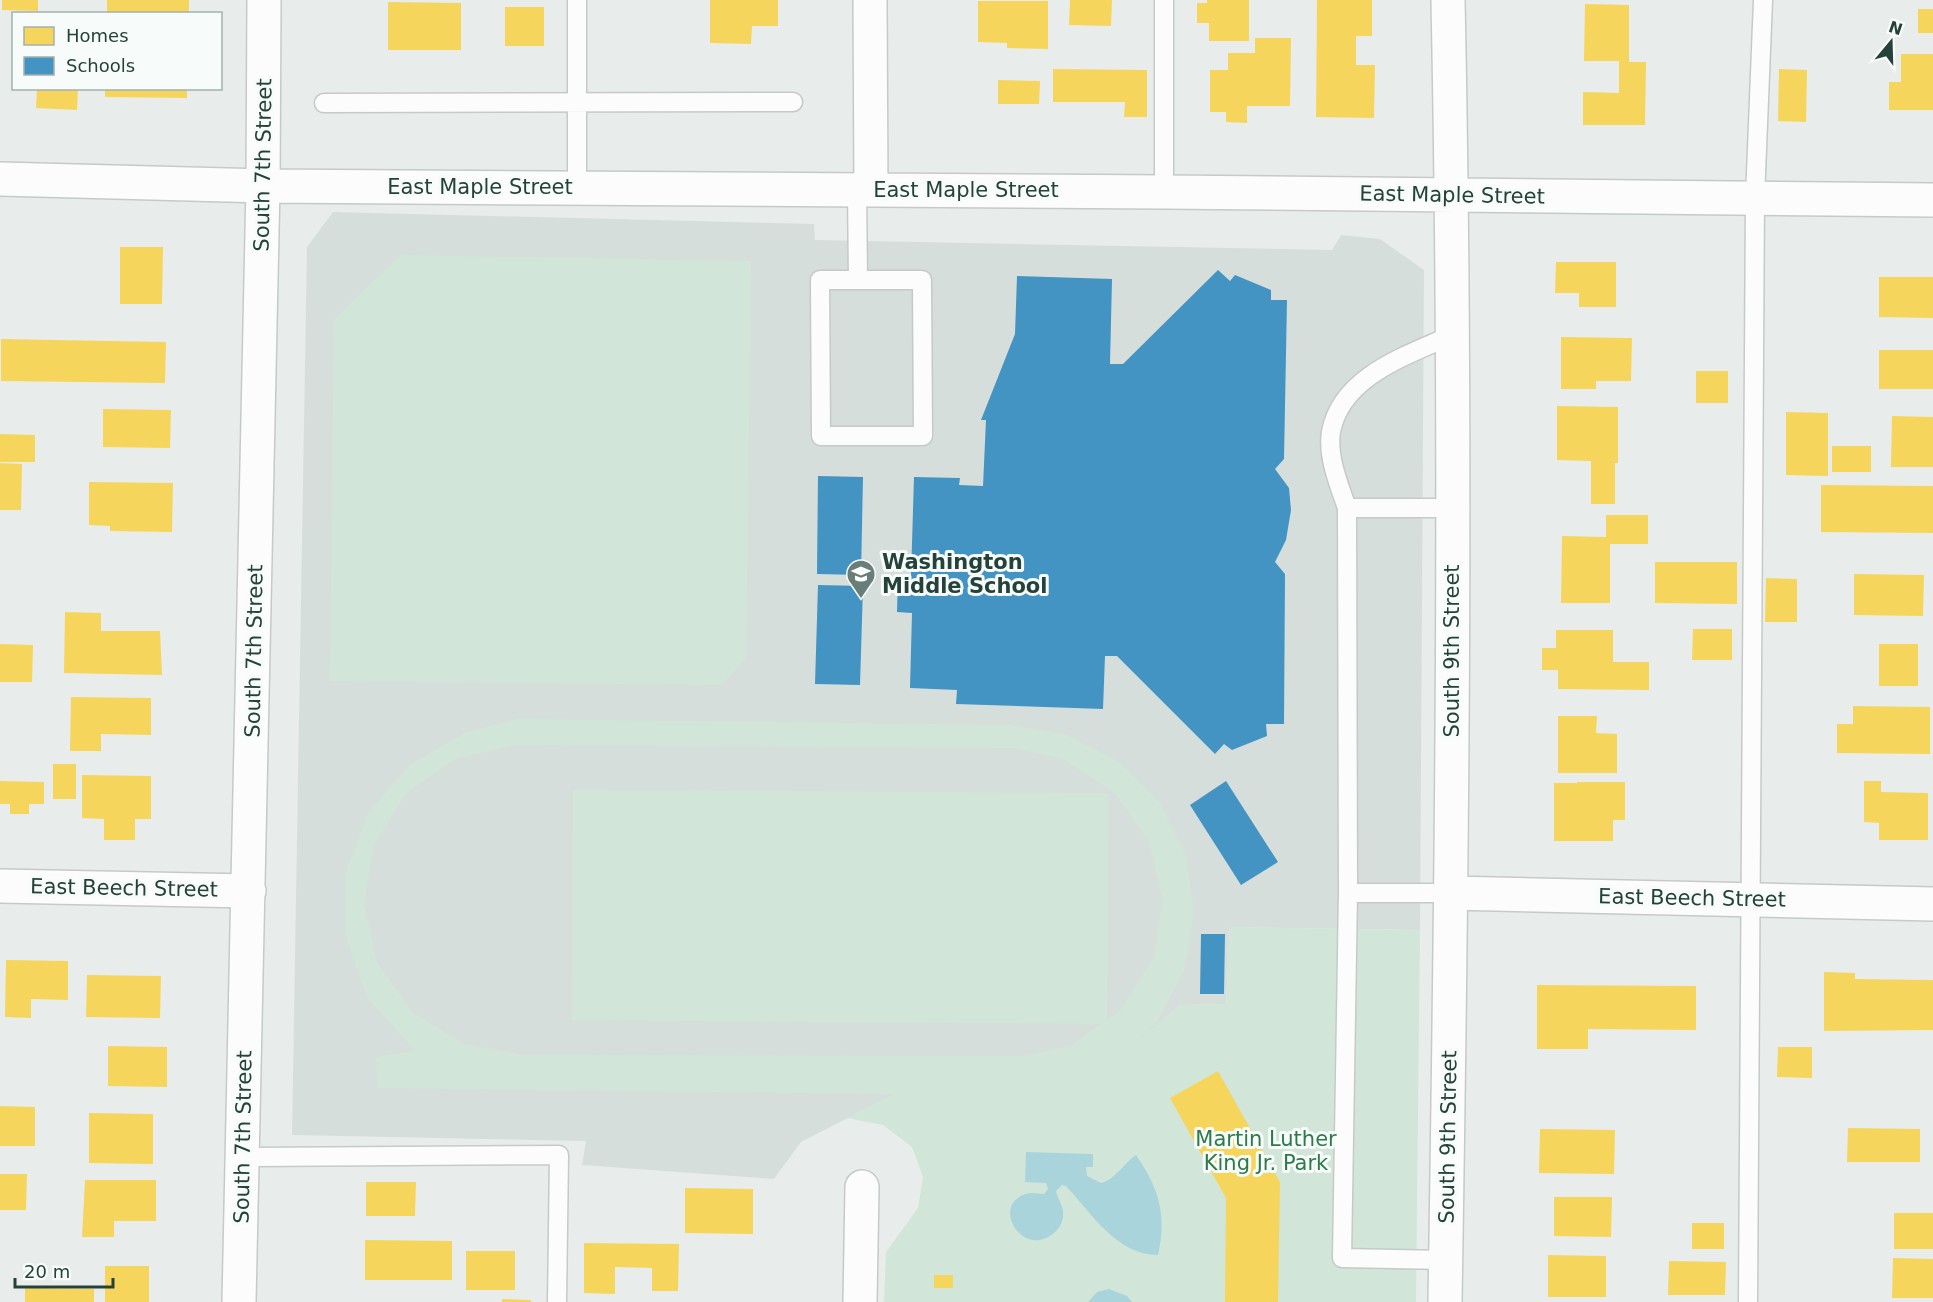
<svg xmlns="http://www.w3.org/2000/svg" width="1933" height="1302" viewBox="0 0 1933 1302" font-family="'DejaVu Sans',sans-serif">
<rect width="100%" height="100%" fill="#e8edeb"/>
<path fill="#d6dedb" d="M333,212L814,224L815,240L1332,250L1341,235L1380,239L1424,270L1420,930L1230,927L1226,1004L1180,1005L1115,1062L895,1094L801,1142L774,1179L582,1165L586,1141L292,1135L307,247Z"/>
<path fill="#d1e6d8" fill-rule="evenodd" d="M400,255L751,261L746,658L721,685L330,681L334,320Z
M519,719L1010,725L1067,735L1119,762L1160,803L1186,856L1194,913L1184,970L1157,1022L1130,1048L1180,1005L1226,1004L1230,927L1420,930L1416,1302H884L886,1252L918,1208L923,1177L912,1147L883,1125L847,1118L893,1094L378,1088L376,1057L415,1051L367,997L346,936V872L369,812L411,764L467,732ZM514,745L1015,748L1063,759L1114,792L1149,841L1163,900L1153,959L1120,1011L1107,1020L1108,793L573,790L572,1020L1101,1024L1071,1046L1022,1056L523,1055L464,1044L412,1012L377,963L364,904L374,844L406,793L455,759Z"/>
<path fill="#a9d4db" d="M1026,1152L1093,1154V1167H1086L1087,1176L1101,1183C1116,1179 1123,1164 1136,1155C1159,1188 1167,1215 1158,1255C1117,1255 1092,1214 1066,1186L1062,1185L1056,1191C1057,1198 1063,1205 1063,1212C1064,1220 1060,1228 1054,1233C1022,1260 990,1204 1026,1194C1032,1192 1038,1194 1044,1194L1048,1189L1046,1183L1025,1182Z
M1109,1289L1127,1296L1132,1302H1088L1097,1292Z"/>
<path fill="#f6d55c" d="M2,0H38V11L2,10Z
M107,0H189V14H107Z
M710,0H778V26H752L751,44L710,43Z
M1070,0H1112L1111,26L1069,25Z
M1207,0H1249V41H1209V23H1197V3H1207Z
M1317,0H1372V36H1356V65H1375L1374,118L1316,117Z
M978,1H1048V49L1007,48V43L978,42Z
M388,2L461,3V50H388Z
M1585,4L1629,5V62H1646L1645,125H1583V92L1619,93V61H1584Z
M505,7H544V46H505Z
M1918,9H1933V33H1918Z
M1255,38H1291L1290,106H1247V123L1226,122V112H1210V70H1228V53H1255Z
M1901,54H1933V110H1889V82H1901Z
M1053,69L1147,70V117H1124L1125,102H1053Z
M1779,69L1807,70L1806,122L1778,121Z
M998,80L1040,81L1039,104H998Z
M37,88H78L77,110L36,108Z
M105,88H187V98L105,97Z
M120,247H163L162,304H120Z
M1556,262H1616V307H1579V293H1555Z
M1879,277H1933V318L1879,317Z
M1561,337L1632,338L1631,381H1596V389H1561Z
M1,339L166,342L165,383L1,381Z
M1879,350H1933V389H1879Z
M1696,371H1728V403H1696Z
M1557,406L1618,407V463H1615V504H1591V461L1557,460Z
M103,409L171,410L170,448L103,447Z
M1786,412L1828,413V476L1786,475Z
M1892,416L1933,417V467H1891Z
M0,434L35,435V462H0Z
M1832,446H1871V472H1832Z
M0,463L22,464L21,510H0Z
M89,482L173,483L172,532L110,531V526L89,525Z
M1821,485L1933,486V533L1821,532Z
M1606,515H1648V544H1610V603H1561L1562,536L1606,537Z
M1655,562H1737V604L1655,603Z
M1854,574L1924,575L1923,616L1854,615Z
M1766,578L1797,579V622H1765Z
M65,612L101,613V631H160L162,675L64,673Z
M1693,629H1732V660H1692Z
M1556,630H1613V662H1649V690L1558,689V670H1542V648H1556Z
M0,644L33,645L32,682H0Z
M1879,644H1918V686H1879Z
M71,697L151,698V735L101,734V751H70Z
M1853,706L1930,707V754L1837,753V724H1853Z
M1558,716H1597L1596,733L1617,734V773H1558Z
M53,764H76V799H53Z
M82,775L151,776V819H135V840H104V819L82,818Z
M0,781L44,782V804H29V814H10V804H0Z
M1864,781H1881V792L1928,793V840H1879V823L1864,822Z
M1577,782H1625V820H1613V841H1554V783H1577Z
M6,960L68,961V1000L31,999V1018L5,1017Z
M1824,972L1855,973V979L1933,980V1030L1824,1031Z
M87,975L161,976L160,1018L86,1017Z
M1537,985L1696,986V1030L1588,1029V1049H1537Z
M108,1046L167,1047V1087L108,1086Z
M1778,1047H1812V1078L1777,1077Z
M1218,1071L1280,1182L1278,1302H1225L1226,1198L1170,1098Z
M0,1106L35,1107V1146H0Z
M89,1113L153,1114V1164L89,1163Z
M1848,1128L1920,1129V1162H1847Z
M1540,1129L1615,1130L1614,1174L1539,1173Z
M0,1174H27L26,1210H0Z
M85,1180H156V1221H114V1237H82Z
M366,1182H416L415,1216H366Z
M685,1188L753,1189V1234L685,1233Z
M1554,1197H1612L1611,1237L1554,1236Z
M1894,1213H1933V1249H1894Z
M1692,1223H1724V1249H1692Z
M365,1240L452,1241V1280H365Z
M584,1243L679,1244L678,1291H652V1268L615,1267V1294L584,1293Z
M466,1251H515V1290H466Z
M1548,1255L1606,1256V1297H1548Z
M1893,1258L1933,1259V1298H1892Z
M1669,1261L1726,1262L1725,1295H1668Z
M105,1266H149V1302H105Z
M934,1275H953V1288H934Z
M25,1288L94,1289V1302H25Z
M502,1299L531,1300V1302H502Z"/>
<path fill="#4393c3" d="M1218,270L1230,281L1235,275L1271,290V300H1287L1284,459L1275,469L1289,488L1291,510L1286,540L1275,562L1285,574L1284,724H1266L1267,736L1232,750L1224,744L1215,754L1117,656H1105L1103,709L956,704L957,690L910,688L912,613L897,612L898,575L911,576L914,477L960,478L959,485L983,486L986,420H981L1015,334L1017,276L1112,279L1110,364H1123Z
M818,476L863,477L861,575L817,574Z
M818,585L863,586L860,685L815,684Z
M1226,781L1278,862L1241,885L1190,805Z
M1201,934H1225L1224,994H1200Z"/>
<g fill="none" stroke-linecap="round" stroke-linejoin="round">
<g stroke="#c5cac8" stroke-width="21">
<path id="service" d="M577,0V188
M324,103L793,102
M857,190L858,280H820L821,436H923L922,280H858
M1164,192V0
M1347,508C1339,485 1327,456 1331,432C1341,376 1408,355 1452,335
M1348,893L1342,1258L1446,1260
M1451,893H1348L1347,508H1452
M243,1157L559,1155L557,1302
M1748,1302L1755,198L1763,0"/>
</g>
<g stroke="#c5cac8" stroke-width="36">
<path id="minor" d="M870,0L871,190
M0,179L263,186L1164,192L1933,200
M0,886L249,891
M1451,893L1933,904
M239,1302L263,186L264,0
M860,1302L862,1187
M1445,1302C1452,868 1457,434 1448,0"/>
</g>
<use href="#service" stroke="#fcfcfc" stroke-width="18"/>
<use href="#minor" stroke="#fcfcfc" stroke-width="33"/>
</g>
<defs>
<g id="school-pin" transform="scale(1.5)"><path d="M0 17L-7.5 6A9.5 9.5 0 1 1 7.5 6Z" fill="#697e78" stroke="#f7fbf9"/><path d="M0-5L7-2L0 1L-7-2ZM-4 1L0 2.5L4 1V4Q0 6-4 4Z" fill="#fff"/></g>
</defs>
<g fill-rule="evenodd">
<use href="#school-pin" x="861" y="574"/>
</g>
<g text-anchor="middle" stroke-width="6" stroke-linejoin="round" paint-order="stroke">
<g font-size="21" fill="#24423a" stroke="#f7fbf9">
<text transform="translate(263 165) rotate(-89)" y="7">South 7th Street</text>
<text x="480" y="194">East Maple Street</text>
<text x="966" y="197">East Maple Street</text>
<text transform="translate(1452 195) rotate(1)" y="7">East Maple Street</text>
<text transform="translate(254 651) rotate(-89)" y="7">South 7th Street</text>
<text transform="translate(1452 651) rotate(-90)" y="7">South 9th Street</text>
<text transform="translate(124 888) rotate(1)" y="7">East Beech Street</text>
<text transform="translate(1692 898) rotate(1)" y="7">East Beech Street</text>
<text transform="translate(243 1137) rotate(-89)" y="7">South 7th Street</text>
<text transform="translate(1448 1137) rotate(-89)" y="7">South 9th Street</text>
</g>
<g font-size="21" font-weight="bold" fill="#24423a" stroke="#f7fbf9" text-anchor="start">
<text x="882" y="569">Washington<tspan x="882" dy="24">Middle School</tspan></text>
</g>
<g font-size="21" fill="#2d7a4b" stroke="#f7fbf9">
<text x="1266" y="1146">Martin Luther<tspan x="1266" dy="24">King Jr. Park</tspan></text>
</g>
</g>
<rect x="12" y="12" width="210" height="78" fill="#f7fbf9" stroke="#a3b1ad" stroke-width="1.5"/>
<rect x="24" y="27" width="30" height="18" fill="#f6d55c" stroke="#a3b1ad" stroke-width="1.5"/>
<text x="66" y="42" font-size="18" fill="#24423a">Homes</text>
<rect x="24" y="57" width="30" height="18" fill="#4393c3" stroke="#a3b1ad" stroke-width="1.5"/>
<text x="66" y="72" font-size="18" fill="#24423a">Schools</text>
<g transform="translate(1891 42) rotate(19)" stroke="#f7fbf9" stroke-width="4.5" paint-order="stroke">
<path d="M0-4.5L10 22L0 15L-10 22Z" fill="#24423a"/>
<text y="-9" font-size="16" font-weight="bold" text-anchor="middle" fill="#24423a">N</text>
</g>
<path d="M15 1278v9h98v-9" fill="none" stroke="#24423a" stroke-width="3"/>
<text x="24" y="1278" font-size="18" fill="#24423a" stroke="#f7fbf9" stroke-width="4.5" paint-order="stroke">20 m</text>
</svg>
